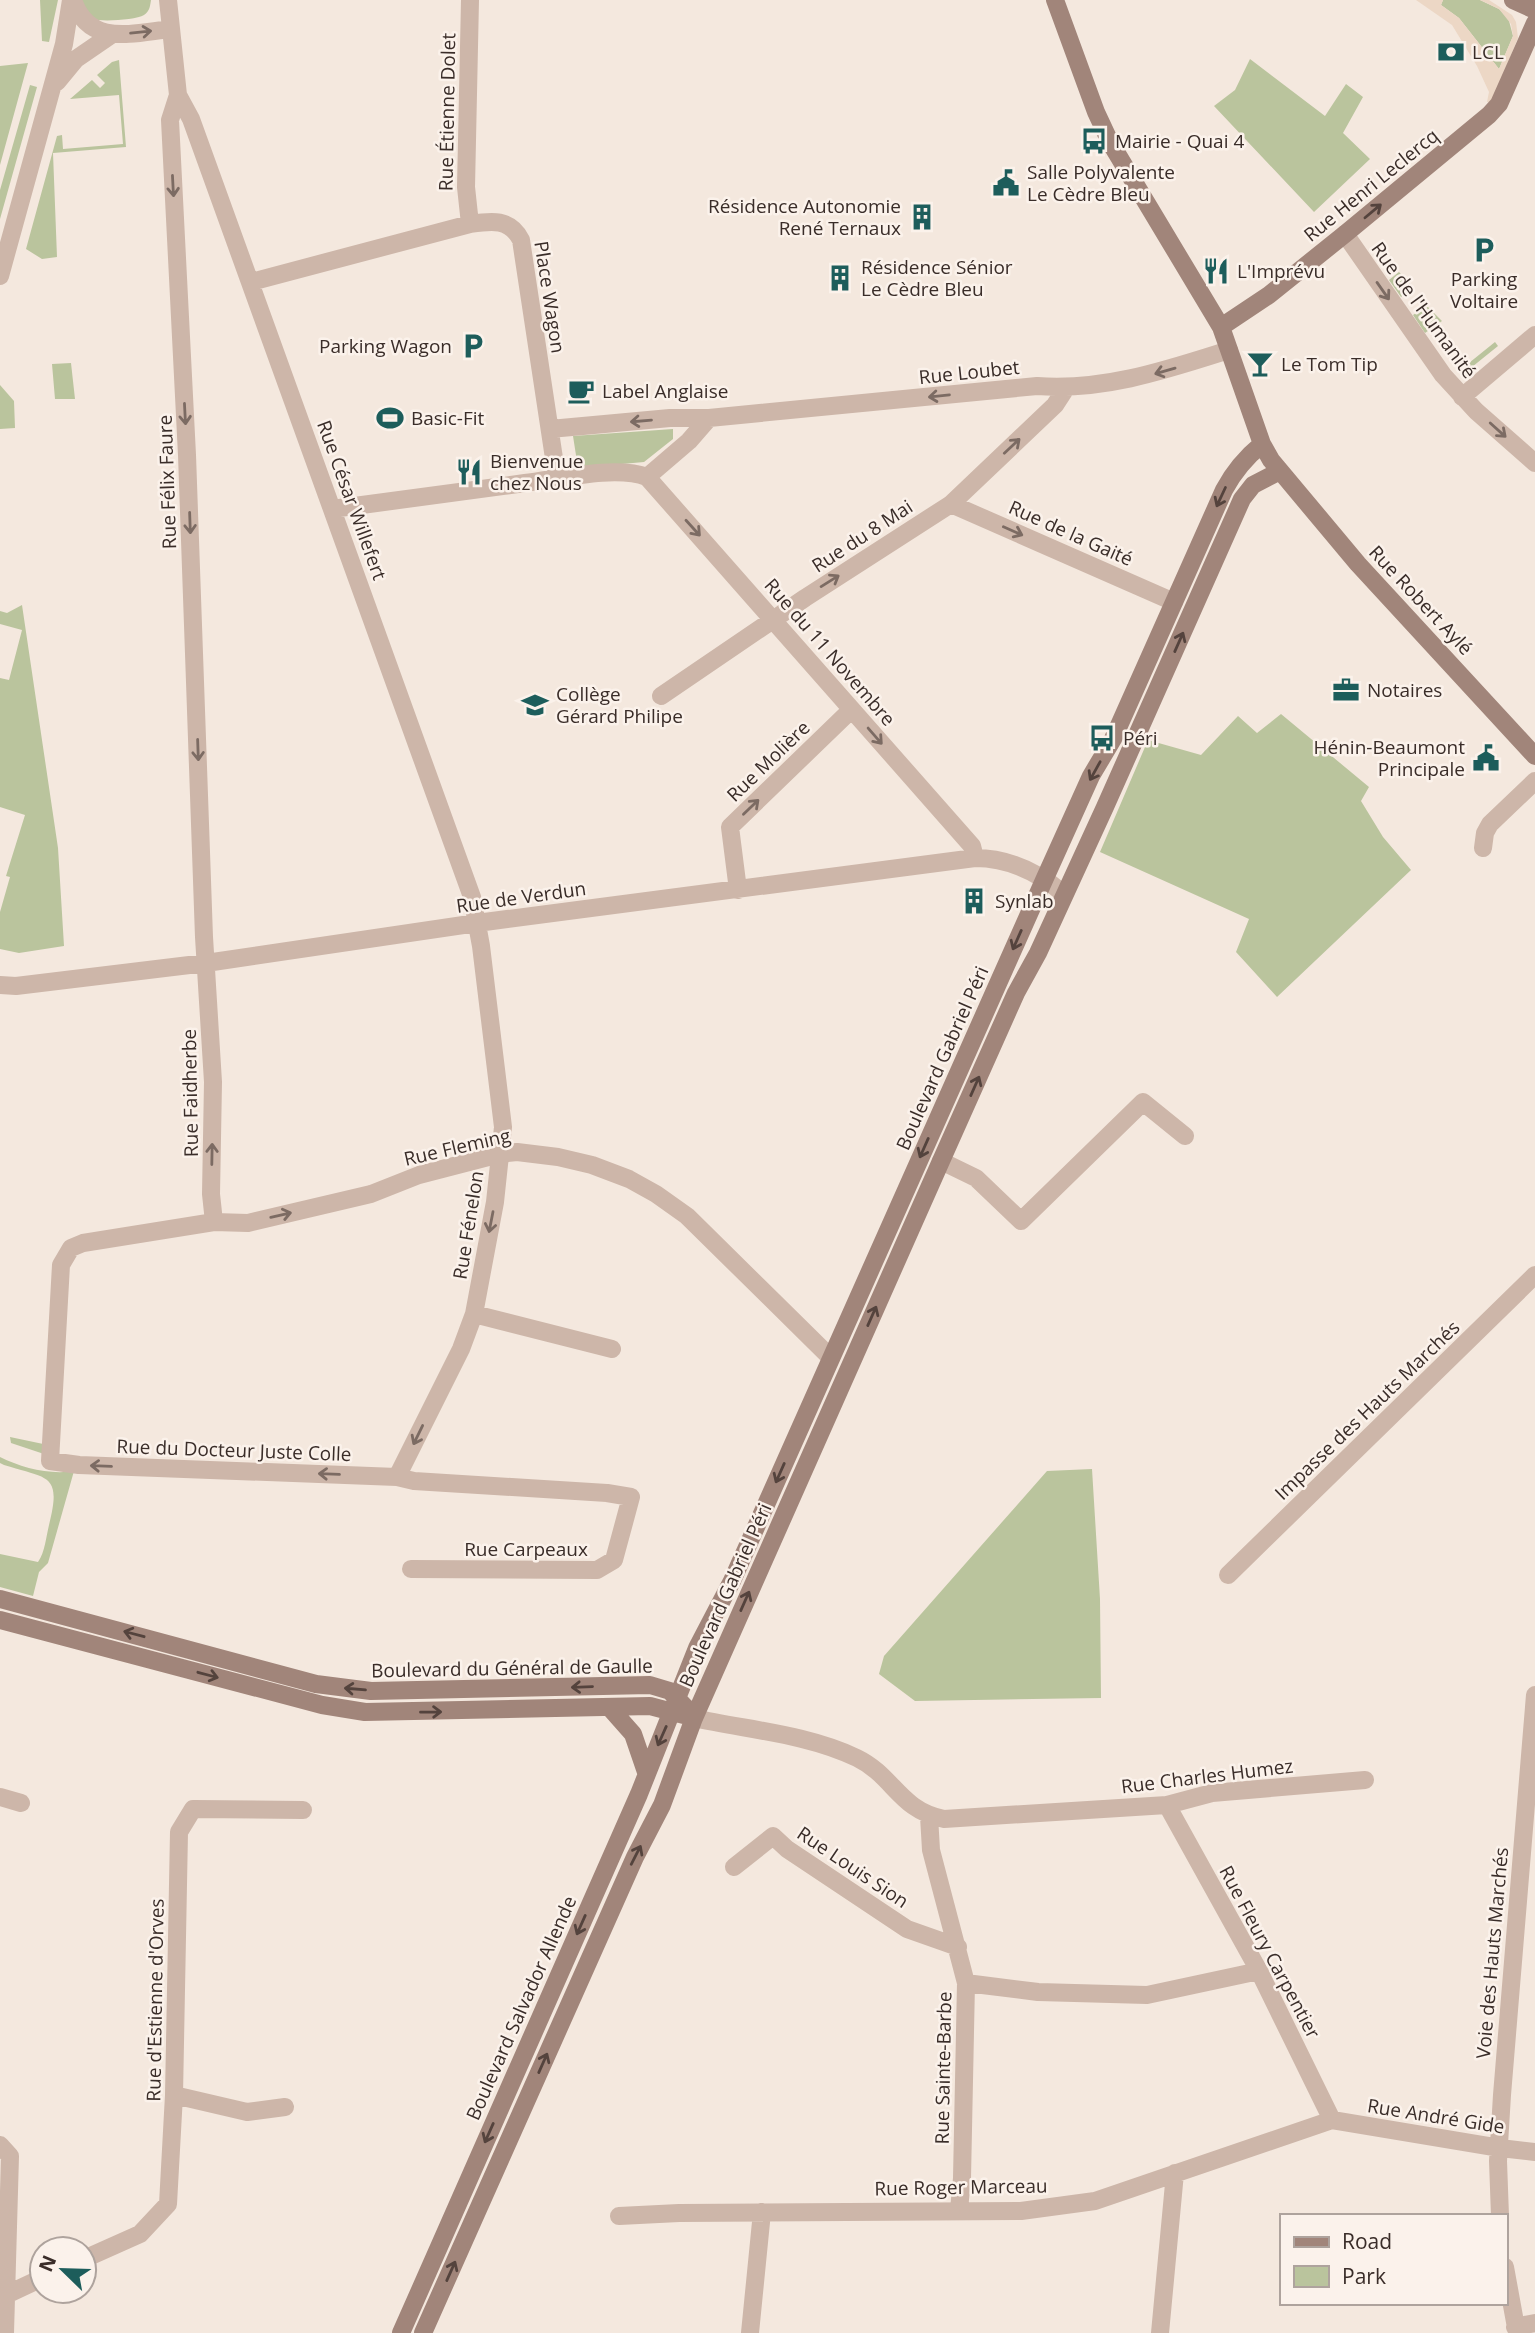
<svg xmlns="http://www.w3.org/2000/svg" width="1535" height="2333" viewBox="0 0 1535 2333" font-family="'Open Sans',sans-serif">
<rect width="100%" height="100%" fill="#f4e8de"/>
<path fill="#bac49d" d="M40,0H58L49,42L42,41Z
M81,0H151C150,6 150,11 144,15C136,20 102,22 92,19Z
M1443,0H1480L1499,9L1508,17L1513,36L1499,69L1459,18L1441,5Z
M1250,59L1325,116L1346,84L1363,97L1343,133L1370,159L1314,212L1214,106L1235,90Z
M119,60L126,147L53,153L57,257L42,259L26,249L57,136L62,135L63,149L123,144L119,95L70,99L92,80L100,88L105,83L97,75L112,62Z
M28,63L0,165V66Z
M30,85L37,87L0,219V190Z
M1399,272L1413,287L1401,297L1389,280Z
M1427,306L1442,321L1425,333L1413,315Z
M1495,342L1498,346L1467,371L1464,367Z
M71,363L75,399H55L52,364Z
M0,385L14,401L15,428L0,429Z
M673,429V439L644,462L578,468L573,436Z
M22,605L58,848L64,946L19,953L0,949V912L10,877L6,876L25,815L0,807V678L9,680L22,630L0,624V611L7,613Z
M1281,714L1369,787L1361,801L1383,837L1411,870L1277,997L1236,952L1249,919L1100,852L1148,740L1201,755L1238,716L1257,733Z
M10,1437L48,1445L47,1455L11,1443Z
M0,1457C22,1468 50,1475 74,1471L48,1563L39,1572L33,1596L0,1587V1554L38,1562C45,1552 46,1537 49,1525C62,1473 48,1479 4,1465L0,1463Z
M1092,1469L1100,1599L1101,1698L915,1701L879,1674L884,1656L1047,1471Z"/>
<path fill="#ecd7c5" d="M1416,0H1443L1441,5L1459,18L1499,69L1513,36L1511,24L1499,9L1480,0H1489L1512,15L1516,22L1518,38L1491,103L1487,102L1489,92L1477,66L1452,25Z"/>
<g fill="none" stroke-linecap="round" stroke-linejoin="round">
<path stroke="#cdb6a9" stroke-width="18" d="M73,0C89,47 132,33 171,29
M168,0L178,95L170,120L187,455L204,937L213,1082L211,1194L214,1222
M57,82L76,59L111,35
M178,95L191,119L472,897L481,946L503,1127L495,1202L474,1314L461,1349L397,1477
M470,224L466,187L470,0
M1345,234L1443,375L1476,411L1535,463
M0,276L64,44L71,0
M251,282L470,224C491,221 510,218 521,240L557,478
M1462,397L1535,335
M550,429L670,418H709L1037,386C1104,391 1166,370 1229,350
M647,477L689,441L709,418
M951,504L1174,602
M332,509C397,500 461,492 525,483C559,479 616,465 647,477L972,846L975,858
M661,696L805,598L951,504L1055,405L1066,388
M1483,848L1485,833L1490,824L1535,781
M738,890L730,827L851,710
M0,985L16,986L206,963L477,923L975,858C1009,858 1038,872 1064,894
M941,1161L976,1178L1021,1221L1143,1102L1185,1136
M474,1314L612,1349
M411,1569L597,1570L614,1560L631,1497L607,1493L414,1481L397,1477L79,1465L50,1461L61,1265L71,1248L83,1243L214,1222L248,1223L371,1194L419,1175L500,1154L517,1152L558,1157L592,1165L629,1179L656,1194L687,1216L831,1358
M1228,1575L1535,1275
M694,1718C748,1730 807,1734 857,1758C894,1776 899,1810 944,1819L1167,1805L1212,1793L1365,1780
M0,1797L21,1803
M1167,1805L1259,1971L1332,2120
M929,1816L931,1850L966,1983L962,2178L959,2210
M734,1867L773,1836L787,1849L907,1929L958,1947
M966,1983L1038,1992L1147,1995L1259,1971
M174,2095L247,2112L285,2107
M0,2145L10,2156L5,2333
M619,2216L679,2213L1021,2211L1095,2201L1332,2120L1500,2148L1535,2152
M1500,2216L1498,2161L1502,2095L1535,1695
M84,2259L140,2234L168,2204L174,2095L179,1832L193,1809L303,1810
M1505,2267L1517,2333
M8,2294L42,2278
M1515,2327L1535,2323
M750,2333L762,2212
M1160,2333L1175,2173"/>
<path stroke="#a1857a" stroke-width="18" d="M1055,0L1096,112L1110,142L1221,327L1262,444L1271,460L1358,564L1535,756
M1513,0L1535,10
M1221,327L1269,295L1345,234L1489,115L1499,104L1535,23
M0,1599L316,1684L371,1691L650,1685L670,1691L685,1707
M0,1620L322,1705L365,1712L650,1706L684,1715
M610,1708L633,1734L646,1772
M401,2333L639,1794L697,1648L732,1581L1045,878L1091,776L1113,739L1224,490C1234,471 1245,458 1262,444
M423,2333L635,1857L662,1805L694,1718L941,1161L1016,993L1038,953L1105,807L1242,499L1253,485L1280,471"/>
</g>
<defs><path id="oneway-shaft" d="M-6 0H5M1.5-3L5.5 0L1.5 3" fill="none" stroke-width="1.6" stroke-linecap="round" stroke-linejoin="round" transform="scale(1.75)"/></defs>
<g stroke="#7c6b63">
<use href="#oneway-shaft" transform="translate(141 32) rotate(-6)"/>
<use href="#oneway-shaft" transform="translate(173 186) rotate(87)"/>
<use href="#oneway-shaft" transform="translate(1383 291) rotate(55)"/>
<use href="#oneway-shaft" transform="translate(1165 371) rotate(164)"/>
<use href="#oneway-shaft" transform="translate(939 396) rotate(174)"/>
<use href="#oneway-shaft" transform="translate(185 414) rotate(87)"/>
<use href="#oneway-shaft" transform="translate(641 421) rotate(175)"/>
<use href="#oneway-shaft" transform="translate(1498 430) rotate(42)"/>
<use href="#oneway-shaft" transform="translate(1012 446) rotate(-43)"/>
<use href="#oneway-shaft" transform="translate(190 523) rotate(88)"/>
<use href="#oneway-shaft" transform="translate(693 528) rotate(48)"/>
<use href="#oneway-shaft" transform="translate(1013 531) rotate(24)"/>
<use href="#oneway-shaft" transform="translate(830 581) rotate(-32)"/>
<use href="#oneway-shaft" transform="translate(875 736) rotate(49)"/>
<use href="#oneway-shaft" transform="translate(198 750) rotate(88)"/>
<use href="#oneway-shaft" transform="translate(751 807) rotate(-44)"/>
<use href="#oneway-shaft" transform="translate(212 1154) rotate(-89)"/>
<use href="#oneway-shaft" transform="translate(281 1215) rotate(-13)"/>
<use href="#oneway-shaft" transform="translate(491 1222) rotate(101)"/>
<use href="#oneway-shaft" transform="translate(418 1435) rotate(116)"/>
<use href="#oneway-shaft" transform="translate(101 1466) rotate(-178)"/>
<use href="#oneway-shaft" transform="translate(329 1474) rotate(-178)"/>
</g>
<g stroke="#54433d">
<use href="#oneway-shaft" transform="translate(1373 211) rotate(-40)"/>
<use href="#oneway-shaft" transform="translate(1221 497) rotate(115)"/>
<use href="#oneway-shaft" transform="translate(1179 642) rotate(-66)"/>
<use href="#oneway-shaft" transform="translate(1095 771) rotate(119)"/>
<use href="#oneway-shaft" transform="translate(1017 940) rotate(114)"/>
<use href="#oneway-shaft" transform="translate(975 1086) rotate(-66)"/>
<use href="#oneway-shaft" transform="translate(924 1148) rotate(114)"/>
<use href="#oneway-shaft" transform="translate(872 1316) rotate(-66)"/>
<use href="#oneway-shaft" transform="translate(780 1473) rotate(114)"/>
<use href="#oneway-shaft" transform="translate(745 1601) rotate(-66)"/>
<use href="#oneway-shaft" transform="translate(134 1634) rotate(-165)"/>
<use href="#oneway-shaft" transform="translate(208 1675) rotate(15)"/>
<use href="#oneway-shaft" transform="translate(582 1687) rotate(178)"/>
<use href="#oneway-shaft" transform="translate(355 1689) rotate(-175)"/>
<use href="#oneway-shaft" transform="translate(431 1712) rotate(-1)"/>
<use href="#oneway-shaft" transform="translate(662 1736) rotate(114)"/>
<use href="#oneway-shaft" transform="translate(636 1855) rotate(-63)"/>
<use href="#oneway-shaft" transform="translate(581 1925) rotate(114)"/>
<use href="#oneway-shaft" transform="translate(543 2063) rotate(-66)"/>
<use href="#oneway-shaft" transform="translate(489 2133) rotate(114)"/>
<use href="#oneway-shaft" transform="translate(451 2271) rotate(-66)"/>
</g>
<defs>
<g id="bank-bare" transform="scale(2.1)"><path d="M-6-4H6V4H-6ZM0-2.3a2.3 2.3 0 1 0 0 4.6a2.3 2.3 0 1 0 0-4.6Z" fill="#1d5d5b" stroke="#fbf2eb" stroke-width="2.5" paint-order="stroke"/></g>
<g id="bus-bare" transform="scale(2.1)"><path d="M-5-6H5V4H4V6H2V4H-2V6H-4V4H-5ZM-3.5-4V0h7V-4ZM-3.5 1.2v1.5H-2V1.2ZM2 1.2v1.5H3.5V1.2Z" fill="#1d5d5b" stroke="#fbf2eb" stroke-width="2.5" paint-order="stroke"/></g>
<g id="civic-bare" transform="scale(2.1)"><path d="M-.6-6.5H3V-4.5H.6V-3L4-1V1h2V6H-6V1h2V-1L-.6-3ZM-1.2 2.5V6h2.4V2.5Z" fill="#1d5d5b" stroke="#fbf2eb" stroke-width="2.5" paint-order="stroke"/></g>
<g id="building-bare" transform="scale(2.1)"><path d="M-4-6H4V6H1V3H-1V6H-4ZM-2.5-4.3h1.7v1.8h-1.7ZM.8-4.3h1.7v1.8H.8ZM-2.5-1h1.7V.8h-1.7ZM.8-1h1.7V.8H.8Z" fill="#1d5d5b" stroke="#fbf2eb" stroke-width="2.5" paint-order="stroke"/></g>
<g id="parking-bare" transform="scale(2.1)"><path d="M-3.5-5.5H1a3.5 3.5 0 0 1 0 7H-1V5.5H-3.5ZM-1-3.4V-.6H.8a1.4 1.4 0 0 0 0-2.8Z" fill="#1d5d5b" stroke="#fbf2eb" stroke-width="2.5" paint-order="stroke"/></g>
<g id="restaurant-bare" transform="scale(2.1)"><path d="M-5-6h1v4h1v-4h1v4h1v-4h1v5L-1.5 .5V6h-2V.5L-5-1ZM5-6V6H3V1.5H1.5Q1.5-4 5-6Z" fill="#1d5d5b" stroke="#fbf2eb" stroke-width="2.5" paint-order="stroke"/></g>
<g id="bar-bare" transform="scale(2.1)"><path d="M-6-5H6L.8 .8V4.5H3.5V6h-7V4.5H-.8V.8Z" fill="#1d5d5b" stroke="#fbf2eb" stroke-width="2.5" paint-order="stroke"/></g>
<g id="cafe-bare" transform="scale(2.1)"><path d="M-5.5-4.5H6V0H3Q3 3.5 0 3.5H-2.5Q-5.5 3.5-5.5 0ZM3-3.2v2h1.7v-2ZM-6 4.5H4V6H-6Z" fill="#1d5d5b" stroke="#fbf2eb" stroke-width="2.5" paint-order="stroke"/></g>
<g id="stadium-bare" transform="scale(2.1)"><path d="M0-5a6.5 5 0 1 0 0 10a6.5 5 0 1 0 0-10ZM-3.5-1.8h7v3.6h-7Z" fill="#1d5d5b" stroke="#fbf2eb" stroke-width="2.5" paint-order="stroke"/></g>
<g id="office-bare" transform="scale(2.1)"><path d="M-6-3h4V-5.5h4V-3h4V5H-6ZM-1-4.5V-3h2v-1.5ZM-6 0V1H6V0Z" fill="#1d5d5b" stroke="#fbf2eb" stroke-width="2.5" paint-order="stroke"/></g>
<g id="school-bare" transform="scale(2.1)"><path d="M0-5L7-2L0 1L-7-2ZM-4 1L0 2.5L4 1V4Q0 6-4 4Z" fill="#1d5d5b" stroke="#fbf2eb" stroke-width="2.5" paint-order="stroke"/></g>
</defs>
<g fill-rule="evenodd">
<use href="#bank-bare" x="1451" y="52"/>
<use href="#bus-bare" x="1094" y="141"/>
<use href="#civic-bare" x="1006" y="183"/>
<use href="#building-bare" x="922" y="217"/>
<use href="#parking-bare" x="1484" y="250"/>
<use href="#restaurant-bare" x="1216" y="271"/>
<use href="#building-bare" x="840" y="278"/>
<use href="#parking-bare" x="473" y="346"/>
<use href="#bar-bare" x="1260" y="364"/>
<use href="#cafe-bare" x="581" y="391"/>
<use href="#stadium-bare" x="390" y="418"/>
<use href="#restaurant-bare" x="469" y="472"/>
<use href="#office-bare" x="1346" y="690"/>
<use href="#school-bare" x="535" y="705"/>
<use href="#bus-bare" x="1102" y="738"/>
<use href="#civic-bare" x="1486" y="758"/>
<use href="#building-bare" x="974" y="901"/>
</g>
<g text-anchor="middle" stroke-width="5" stroke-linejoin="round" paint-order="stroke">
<g font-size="19" fill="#3a2d29" stroke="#fbf2eb" text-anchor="start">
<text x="1472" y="59">LCL</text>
<text x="1115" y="148">Mairie - Quai 4</text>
<text x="1027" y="179">Salle Polyvalente<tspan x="1027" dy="22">Le Cèdre Bleu</tspan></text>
<text x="901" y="213" text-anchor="end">Résidence Autonomie<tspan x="901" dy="22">René Ternaux</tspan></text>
<text x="861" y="274">Résidence Sénior<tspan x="861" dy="22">Le Cèdre Bleu</tspan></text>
<text x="1237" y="278">L'Imprévu</text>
<text x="1484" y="286" text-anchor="middle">Parking<tspan x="1484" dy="22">Voltaire</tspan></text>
<text x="452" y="353" text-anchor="end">Parking Wagon</text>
<text x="1281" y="371">Le Tom Tip</text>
<text x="602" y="398">Label Anglaise</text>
<text x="411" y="425">Basic-Fit</text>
<text x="490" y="468">Bienvenue<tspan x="490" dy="22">chez Nous</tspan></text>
<text x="1367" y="697">Notaires</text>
<text x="556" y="701">Collège<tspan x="556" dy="22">Gérard Philipe</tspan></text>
<text x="1123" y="745">Péri</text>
<text x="1465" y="754" text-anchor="end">Hénin-Beaumont<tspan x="1465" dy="22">Principale</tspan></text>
<text x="995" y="908">Synlab</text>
</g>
<g font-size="19" fill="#3a2d29" stroke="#fbf2eb">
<text transform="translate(447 112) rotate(-89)" y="7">Rue Étienne Dolet</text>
<text transform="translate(1371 185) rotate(-39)" y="7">Rue Henri Leclercq</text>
<text transform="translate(550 297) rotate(81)" y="7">Place Wagon</text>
<text transform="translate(1424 310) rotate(54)" y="7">Rue de l'Humanité</text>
<text transform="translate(969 372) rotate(-6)" y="7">Rue Loubet</text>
<text transform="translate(167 482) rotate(-92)" y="7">Rue Félix Faure</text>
<text transform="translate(352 500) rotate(70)" y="7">Rue César Willefert</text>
<text transform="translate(1071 533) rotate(24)" y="7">Rue de la Gaité</text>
<text transform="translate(862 536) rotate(-33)" y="7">Rue du 8 Mai</text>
<text transform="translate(1421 600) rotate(47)" y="7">Rue Robert Aylé</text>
<text transform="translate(830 652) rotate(49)" y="7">Rue du 11 Novembre</text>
<text transform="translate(768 761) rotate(-44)" y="7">Rue Molière</text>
<text transform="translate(521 897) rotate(-8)" y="7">Rue de Verdun</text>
<text transform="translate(942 1058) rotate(-66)" y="7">Boulevard Gabriel Péri</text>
<text transform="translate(190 1093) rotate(-91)" y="7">Rue Faidherbe</text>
<text transform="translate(457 1147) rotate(-13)" y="7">Rue Fleming</text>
<text transform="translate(468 1225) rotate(-81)" y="7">Rue Fénelon</text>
<text transform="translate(1367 1410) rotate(-44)" y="7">Impasse des Hauts Marchés</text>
<text transform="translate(234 1450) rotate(2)" y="7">Rue du Docteur Juste Colle</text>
<text x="526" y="1556">Rue Carpeaux</text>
<text transform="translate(725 1595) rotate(-66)" y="7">Boulevard Gabriel Péri</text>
<text transform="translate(512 1668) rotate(-1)" y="7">Boulevard du Général de Gaulle</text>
<text transform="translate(1207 1776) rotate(-7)" y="7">Rue Charles Humez</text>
<text transform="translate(853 1867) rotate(34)" y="7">Rue Louis Sion</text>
<text transform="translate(1270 1952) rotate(62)" y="7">Rue Fleury Carpentier</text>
<text transform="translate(1492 1953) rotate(-85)" y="7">Voie des Hauts Marchés</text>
<text transform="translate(155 2000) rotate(-89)" y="7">Rue d'Estienne d'Orves</text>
<text transform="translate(521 2008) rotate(-66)" y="7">Boulevard Salvador Allende</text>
<text transform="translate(943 2068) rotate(-89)" y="7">Rue Sainte-Barbe</text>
<text transform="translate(1436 2116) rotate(9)" y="7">Rue André Gide</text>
<text transform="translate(961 2187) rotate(-1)" y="7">Rue Roger Marceau</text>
</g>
</g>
<rect x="1280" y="2214" width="228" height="91" fill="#fbf2eb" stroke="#aea39d" stroke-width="2"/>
<rect x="1294" y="2237" width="35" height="10" fill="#a1857a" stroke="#aea39d" stroke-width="2"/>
<text x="1342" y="2249" font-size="21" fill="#3a2d29">Road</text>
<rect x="1294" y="2266" width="35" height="21" fill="#bac49d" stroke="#aea39d" stroke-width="2"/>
<text x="1342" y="2284" font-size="21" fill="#3a2d29">Park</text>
<g transform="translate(63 2270) rotate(293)"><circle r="33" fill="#fbf2eb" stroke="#aea39d" stroke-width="2"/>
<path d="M0-5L12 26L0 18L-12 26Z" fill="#1d5d5b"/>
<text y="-10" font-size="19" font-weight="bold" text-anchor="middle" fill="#3a2d29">N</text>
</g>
</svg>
